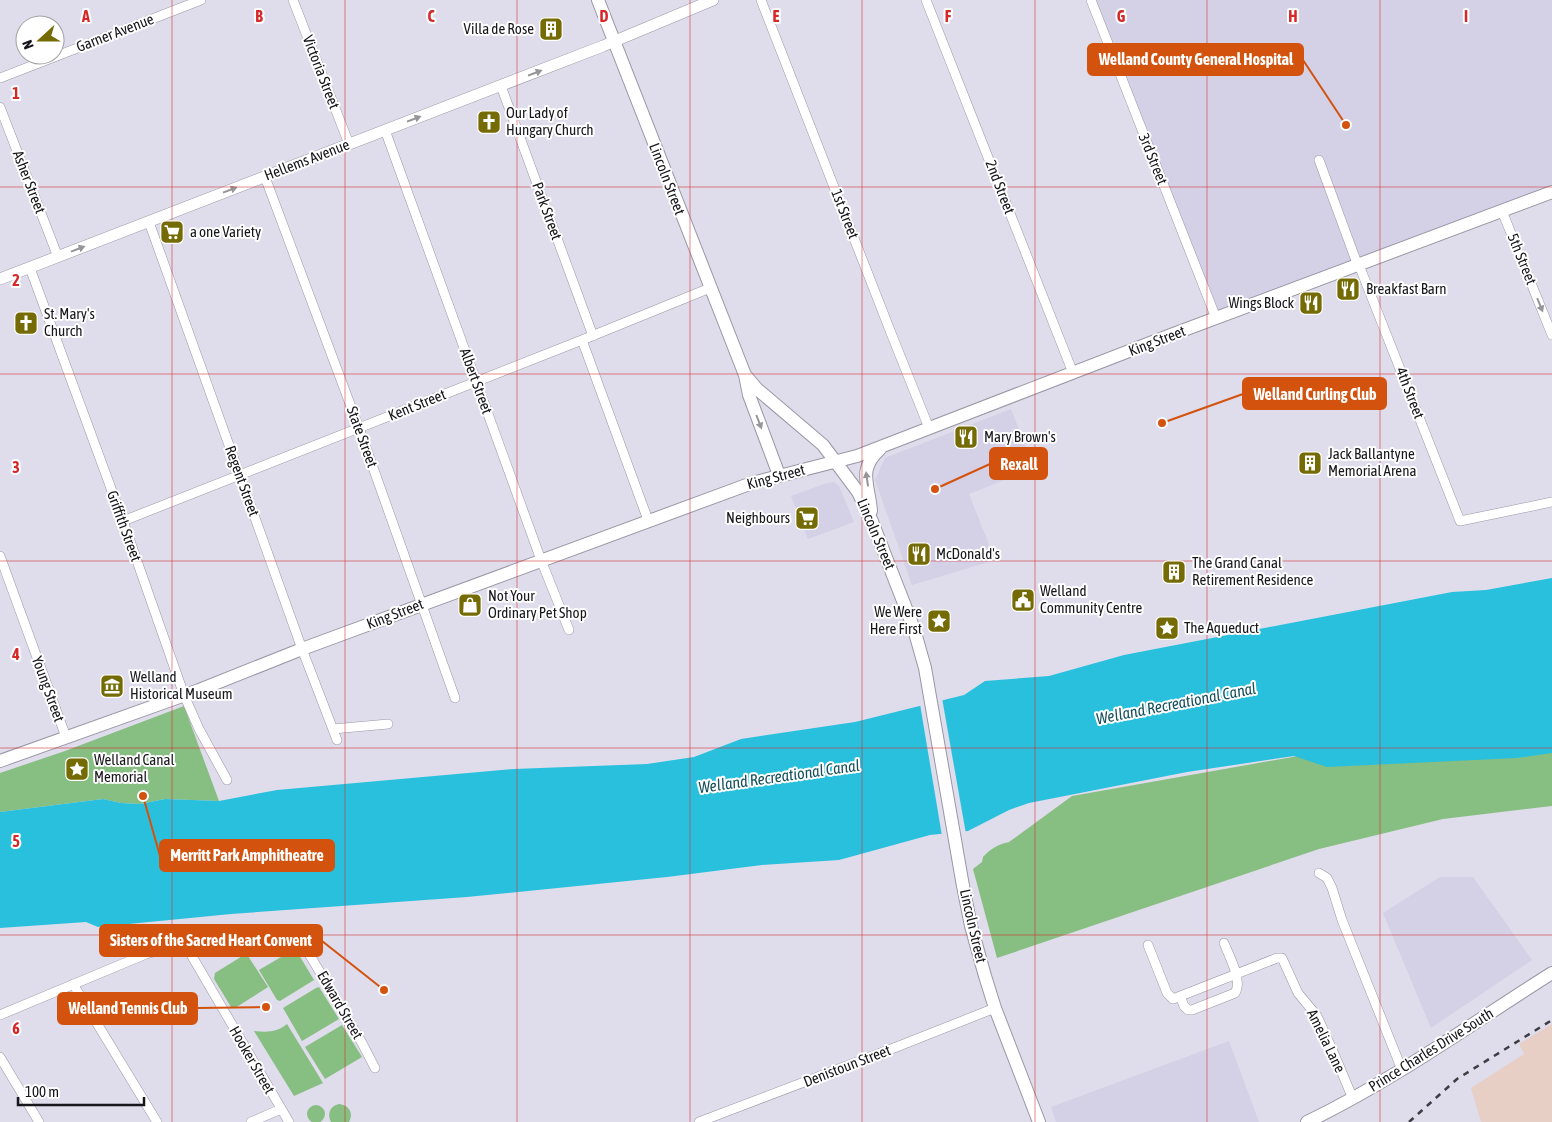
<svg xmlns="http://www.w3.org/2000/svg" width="1552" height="1122" viewBox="0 0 1552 1122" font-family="'Asap Condensed',sans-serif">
<rect width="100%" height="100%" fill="#dfdceb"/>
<path fill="#d4d0e6" d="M1091,0H1552V192L1216,318Z
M1011,409L1034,468L969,494L995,560L912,585L875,480L885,458Z
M834,482L839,486L854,522L808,539L791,496L827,483Z
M1440,877H1473L1532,960L1431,1028L1383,913Z
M1229,1041L1259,1122H1056L1051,1107Z"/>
<path fill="#e7cfc5" d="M1552,1024V1122H1481L1471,1088L1524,1054L1519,1044Z"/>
<path fill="#87be81" d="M184,706L219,801L165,799L140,804L121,803L103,799L0,812V773L65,751Z
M1552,711V806L1443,819L1319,849L997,958L973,869L982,862L983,857C990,849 999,844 1009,842L1072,796Z
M293,950H296L314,980L280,1001L277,1000L259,970Z
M244,955L248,956L268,987L235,1008L231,1007L214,979L215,973Z
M319,987L339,1019L302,1041L283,1008L316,988Z
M287,1024L323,1083L294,1096L254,1031C266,1032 277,1033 287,1024Z
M342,1025L362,1057L325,1079L305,1047Z
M339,1104C349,1105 354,1113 349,1122H331C327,1114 330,1106 339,1104Z
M307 1114a9 9 0 1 1 18 0a9 9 0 1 1-18 0Z"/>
<path fill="#29c0dd" d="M1552,578V753L1517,758L1327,767L1294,756L1187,772L1029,803L1009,810L968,831L930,835L839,860L762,865L667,877L467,897L231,914L98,927L86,922L0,928V812L103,799L121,803L140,804L165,799L219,801L277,790L514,769L647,764L694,757L741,739L855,722L964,695L985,681L1049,676L1124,655L1452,592L1486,590Z"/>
<path fill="#dfdceb" d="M942,698L966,834L942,836L920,704Z"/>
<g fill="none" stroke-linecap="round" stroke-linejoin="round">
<g stroke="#9a97a5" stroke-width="10">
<path id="minor" d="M293,0L349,144
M761,0L891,333L929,428
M926,0L1073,373
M1091,0L1216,318
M0,78L201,0
M501,86L593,336
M0,107L58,257
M385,130L541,560L569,630
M1319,160L1358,266
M265,177L359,428L455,698
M1502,211L1552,335
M149,222L302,649L337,740
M1359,265L1460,521L1552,502
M30,268L123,521L184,695L199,729L227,780
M582,340L648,520
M123,521L582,340L710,288
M0,556L66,737
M333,729L388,724
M1319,873L1327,878L1332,888L1342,920L1402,1070
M1148,945L1167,993L1173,999L1277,958H1282L1298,993L1317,1016L1335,1056L1353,1099
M186,946L289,1122
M73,984L157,1122
M1180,996L1184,1006L1188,1010H1192L1235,993C1243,981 1229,956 1224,943
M0,1015L146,954C174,946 203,944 231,940C249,938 277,932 293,937C299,939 302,943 305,947L362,1043L375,1068
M0,1057L39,1122
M251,1122L281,1109
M699,1122L899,1046L995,1008"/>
</g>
<g stroke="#9a97a5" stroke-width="12">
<path id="tertiary" d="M0,279L603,46L713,0"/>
</g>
<g stroke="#9a97a5" stroke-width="14">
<path id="secondary" d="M598,0L745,375L757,389L823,445L858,492L871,519L914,629L925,668L963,886L971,926L985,976L995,1008L1039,1122
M745,375L749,395L779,475
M871,511C869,484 857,470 880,449
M0,761L199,690L302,649L752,483L857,456L1168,336L1552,192
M1307,1122C1394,1080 1471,1024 1552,973"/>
</g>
<use href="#minor" stroke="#fff" stroke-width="9"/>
<use href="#tertiary" stroke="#fff" stroke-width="11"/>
<use href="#secondary" stroke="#fff" stroke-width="12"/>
<path stroke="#3d3d44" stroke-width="2.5" stroke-dasharray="6 6" stroke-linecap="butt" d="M1409,1122L1457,1079L1552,1020"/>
</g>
<defs><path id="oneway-solid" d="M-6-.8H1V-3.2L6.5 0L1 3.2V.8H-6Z" transform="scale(1.25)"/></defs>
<g fill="#969698">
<use href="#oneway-solid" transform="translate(535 73) rotate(-21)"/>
<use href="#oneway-solid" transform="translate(414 119) rotate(-21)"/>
<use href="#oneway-solid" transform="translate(230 190) rotate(-21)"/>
<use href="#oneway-solid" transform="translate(78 249) rotate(-21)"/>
<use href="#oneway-solid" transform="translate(1540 305) rotate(68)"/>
<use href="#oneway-solid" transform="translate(759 422) rotate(69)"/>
<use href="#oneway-solid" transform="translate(867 479) rotate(-98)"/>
</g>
<path fill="none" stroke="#d62828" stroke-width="1" stroke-opacity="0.55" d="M172,0V1122M345,0V1122M517,0V1122M690,0V1122M862,0V1122M1035,0V1122M1207,0V1122M1380,0V1122M0,187H1552M0,374H1552M0,561H1552M0,748H1552M0,935H1552"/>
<defs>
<g id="building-square" transform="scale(1.25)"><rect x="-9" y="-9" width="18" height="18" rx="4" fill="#756b04" stroke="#fff"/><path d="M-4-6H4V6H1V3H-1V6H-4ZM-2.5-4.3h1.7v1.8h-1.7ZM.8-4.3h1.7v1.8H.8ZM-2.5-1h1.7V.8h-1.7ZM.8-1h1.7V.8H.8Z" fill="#fff"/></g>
<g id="church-square" transform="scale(1.25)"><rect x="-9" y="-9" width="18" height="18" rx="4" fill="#756b04" stroke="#fff"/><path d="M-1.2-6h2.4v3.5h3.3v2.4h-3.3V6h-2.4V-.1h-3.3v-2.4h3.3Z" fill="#fff"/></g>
<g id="supermarket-square" transform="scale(1.25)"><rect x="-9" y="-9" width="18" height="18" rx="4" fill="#756b04" stroke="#fff"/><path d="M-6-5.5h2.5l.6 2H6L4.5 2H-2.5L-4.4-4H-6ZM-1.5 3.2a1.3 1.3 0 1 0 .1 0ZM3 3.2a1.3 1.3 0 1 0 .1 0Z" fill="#fff"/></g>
<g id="restaurant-square" transform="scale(1.25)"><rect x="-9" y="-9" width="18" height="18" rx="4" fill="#756b04" stroke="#fff"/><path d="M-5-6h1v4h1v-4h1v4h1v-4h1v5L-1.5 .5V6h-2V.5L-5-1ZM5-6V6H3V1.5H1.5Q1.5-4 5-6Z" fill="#fff"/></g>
<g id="civic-square" transform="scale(1.25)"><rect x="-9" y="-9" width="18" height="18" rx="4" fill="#756b04" stroke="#fff"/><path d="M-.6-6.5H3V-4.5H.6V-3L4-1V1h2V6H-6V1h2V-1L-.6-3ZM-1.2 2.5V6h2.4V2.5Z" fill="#fff"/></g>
<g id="shop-square" transform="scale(1.25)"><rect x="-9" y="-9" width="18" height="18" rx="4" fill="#756b04" stroke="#fff"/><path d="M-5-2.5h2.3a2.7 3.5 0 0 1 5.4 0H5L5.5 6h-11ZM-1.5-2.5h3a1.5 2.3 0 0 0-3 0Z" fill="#fff"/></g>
<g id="sight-square" transform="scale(1.25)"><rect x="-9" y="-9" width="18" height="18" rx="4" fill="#756b04" stroke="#fff"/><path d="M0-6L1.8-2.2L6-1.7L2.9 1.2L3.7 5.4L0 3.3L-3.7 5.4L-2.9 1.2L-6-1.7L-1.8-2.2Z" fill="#fff"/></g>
<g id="museum-square" transform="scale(1.25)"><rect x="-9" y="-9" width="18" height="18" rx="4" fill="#756b04" stroke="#fff"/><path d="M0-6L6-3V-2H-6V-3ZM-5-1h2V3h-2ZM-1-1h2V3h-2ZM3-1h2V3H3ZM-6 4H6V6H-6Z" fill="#fff"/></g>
</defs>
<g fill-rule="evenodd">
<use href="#building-square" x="551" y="29"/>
<use href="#church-square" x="489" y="122"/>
<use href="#supermarket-square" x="172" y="232"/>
<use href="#restaurant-square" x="1348" y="289"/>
<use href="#restaurant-square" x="1311" y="303"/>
<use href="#church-square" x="26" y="323"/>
<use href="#restaurant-square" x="966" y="437"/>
<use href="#building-square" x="1310" y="463"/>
<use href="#supermarket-square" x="807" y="518"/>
<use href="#restaurant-square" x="919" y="554"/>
<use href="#building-square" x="1174" y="572"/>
<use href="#civic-square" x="1023" y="600"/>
<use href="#shop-square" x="470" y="605"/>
<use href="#sight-square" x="939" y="621"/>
<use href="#sight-square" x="1167" y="628"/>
<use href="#museum-square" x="112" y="686"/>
<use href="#sight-square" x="77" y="769"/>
</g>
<g text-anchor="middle" stroke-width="4" stroke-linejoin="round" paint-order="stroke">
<g font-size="15" fill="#16161b" stroke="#fff" text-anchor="start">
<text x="534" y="34" text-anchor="end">Villa de Rose</text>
<text x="506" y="118">Our Lady of<tspan x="506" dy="17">Hungary Church</tspan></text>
<text x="190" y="237">a one Variety</text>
<text x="1366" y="294">Breakfast Barn</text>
<text x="1294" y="308" text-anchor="end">Wings Block</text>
<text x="44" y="319">St. Mary's<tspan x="44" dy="17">Church</tspan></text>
<text x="984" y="442">Mary Brown's</text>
<text x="1328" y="459">Jack Ballantyne<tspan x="1328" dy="17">Memorial Arena</tspan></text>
<text x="790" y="523" text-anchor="end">Neighbours</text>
<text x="936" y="559">McDonald's</text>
<text x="1192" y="568">The Grand Canal<tspan x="1192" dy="17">Retirement Residence</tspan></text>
<text x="1040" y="596">Welland<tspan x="1040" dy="17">Community Centre</tspan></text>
<text x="488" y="601">Not Your<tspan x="488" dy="17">Ordinary Pet Shop</tspan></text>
<text x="922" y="617" text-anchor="end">We Were<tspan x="922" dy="17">Here First</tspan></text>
<text x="1184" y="633">The Aqueduct</text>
<text x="130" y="682">Welland<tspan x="130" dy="17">Historical Museum</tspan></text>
<text x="94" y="765">Welland Canal<tspan x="94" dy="17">Memorial</tspan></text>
</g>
<g font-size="15" fill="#16161b" stroke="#fff">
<text transform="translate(115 33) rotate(-21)" y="5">Garner Avenue</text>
<text transform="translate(321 72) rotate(69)" y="5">Victoria Street</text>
<text transform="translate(1153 159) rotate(68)" y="5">3rd Street</text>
<text transform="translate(307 160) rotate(-21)" y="5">Hellems Avenue</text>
<text transform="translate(667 179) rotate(69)" y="5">Lincoln Street</text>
<text transform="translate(29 182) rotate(69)" y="5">Asher Street</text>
<text transform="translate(1000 187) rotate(69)" y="5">2nd Street</text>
<text transform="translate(547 211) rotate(70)" y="5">Park Street</text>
<text transform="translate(845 214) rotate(69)" y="5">1st Street</text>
<text transform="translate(1522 259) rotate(68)" y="5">5th Street</text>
<text transform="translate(1157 341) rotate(-21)" y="5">King Street</text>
<text transform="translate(476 381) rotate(70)" y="5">Albert Street</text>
<text transform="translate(1410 393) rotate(69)" y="5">4th Street</text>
<text transform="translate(417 405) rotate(-22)" y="5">Kent Street</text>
<text transform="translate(362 437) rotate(70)" y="5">State Street</text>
<text transform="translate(776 477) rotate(-15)" y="5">King Street</text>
<text transform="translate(242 481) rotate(70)" y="5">Regent Street</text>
<text transform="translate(124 526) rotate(70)" y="5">Griffith Street</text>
<text transform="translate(876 534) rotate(67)" y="5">Lincoln Street</text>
<text transform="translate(395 614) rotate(-21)" y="5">King Street</text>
<text transform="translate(48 689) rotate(70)" y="5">Young Street</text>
<text transform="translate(973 926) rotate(77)" y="5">Lincoln Street</text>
<text transform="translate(340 1005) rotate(60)" y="5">Edward Street</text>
<text transform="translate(1326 1041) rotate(64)" y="5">Amelia Lane</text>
<text transform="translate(1431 1050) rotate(-32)" y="5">Prince Charles Drive South</text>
<text transform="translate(252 1060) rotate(60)" y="5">Hooker Street</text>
<text transform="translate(847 1066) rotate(-21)" y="5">Denistoun Street</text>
</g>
<g font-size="16" font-style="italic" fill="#15505c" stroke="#fff">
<text transform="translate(1176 703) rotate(-11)" y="6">Welland Recreational Canal</text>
<text transform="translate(779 776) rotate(-8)" y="6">Welland Recreational Canal</text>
</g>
</g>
<g font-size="16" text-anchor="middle" font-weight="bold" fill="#d62828" stroke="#fff" stroke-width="4" stroke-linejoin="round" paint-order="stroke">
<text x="86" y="22">A</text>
<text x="259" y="22">B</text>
<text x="431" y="22">C</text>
<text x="604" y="22">D</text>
<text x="776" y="22">E</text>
<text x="948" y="22">F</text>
<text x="1121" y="22">G</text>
<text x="1293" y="22">H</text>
<text x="1466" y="22">I</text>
<text x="16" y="99">1</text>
<text x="16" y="286">2</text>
<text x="16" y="473">3</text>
<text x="16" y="660">4</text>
<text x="16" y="847">5</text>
<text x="16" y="1034">6</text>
</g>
<path fill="none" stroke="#d3520e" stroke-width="2" d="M1346 125L1303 60M1162 423L1243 394M935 489L990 464M143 796L160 856M384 990L322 941M266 1007L197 1008"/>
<g fill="#d3520e" stroke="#fff" stroke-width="2">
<circle cx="1346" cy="125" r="5"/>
<circle cx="1162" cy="423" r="5"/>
<circle cx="935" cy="489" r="5"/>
<circle cx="143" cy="796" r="5"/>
<circle cx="384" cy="990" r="5"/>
<circle cx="266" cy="1007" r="5"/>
</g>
<g fill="#d3520e" stroke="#d3520e" stroke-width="2">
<rect x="1088" y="44" width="215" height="31" rx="5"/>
<rect x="1243" y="378" width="143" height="31" rx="5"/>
<rect x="990" y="448" width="57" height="31" rx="5"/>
<rect x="160" y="840" width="174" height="31" rx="5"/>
<rect x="100" y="925" width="222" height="31" rx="5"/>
<rect x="58" y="993" width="139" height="31" rx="5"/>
</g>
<g font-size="16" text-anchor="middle" font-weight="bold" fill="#fff">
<text x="1196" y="65">Welland County General Hospital</text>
<text x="1315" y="400">Welland Curling Club</text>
<text x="1019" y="470">Rexall</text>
<text x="247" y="861">Merritt Park Amphitheatre</text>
<text x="211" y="946">Sisters of the Sacred Heart Convent</text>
<text x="128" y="1014">Welland Tennis Club</text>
</g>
<g transform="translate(40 40) rotate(249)"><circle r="24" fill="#ffffff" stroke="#a2a2a4"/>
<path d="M0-4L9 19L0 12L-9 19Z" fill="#756b04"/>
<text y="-8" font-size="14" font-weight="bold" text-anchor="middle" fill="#16161b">N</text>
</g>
<path d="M18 1097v8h126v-8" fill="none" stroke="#16161b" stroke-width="2.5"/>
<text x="25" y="1097" font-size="15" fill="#16161b" stroke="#ffffff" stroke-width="4" paint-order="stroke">100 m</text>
</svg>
